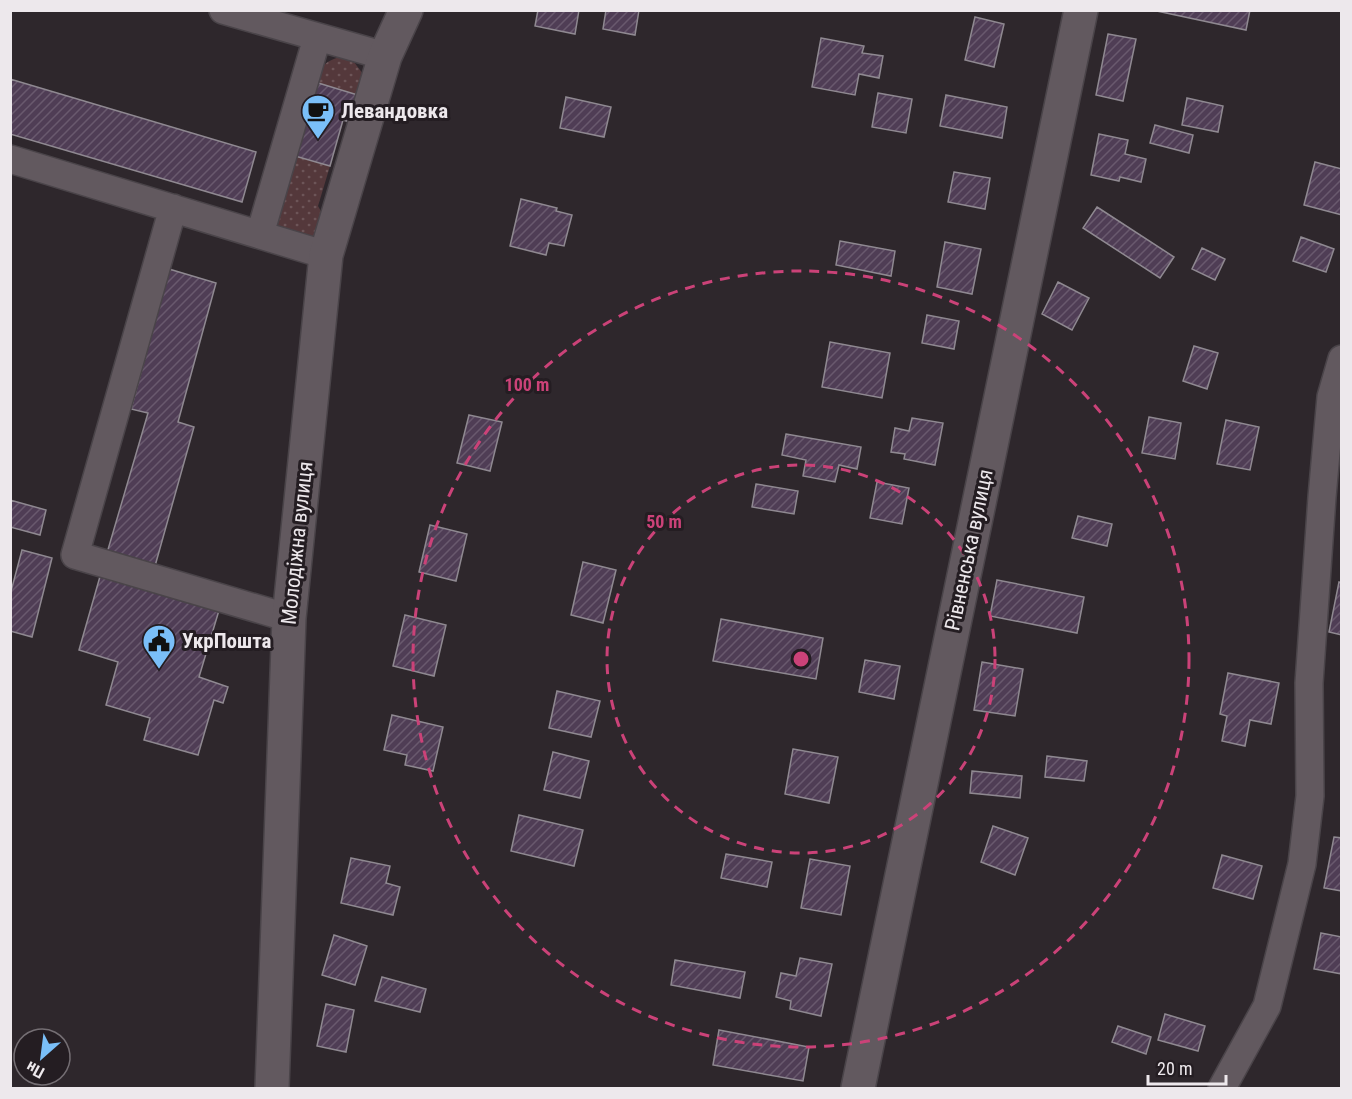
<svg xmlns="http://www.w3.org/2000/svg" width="1352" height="1099" viewBox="0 0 1352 1099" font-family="'Roboto Condensed',sans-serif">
<defs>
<pattern id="grass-dots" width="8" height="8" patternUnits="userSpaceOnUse" patternTransform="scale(1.5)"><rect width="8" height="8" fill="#54383b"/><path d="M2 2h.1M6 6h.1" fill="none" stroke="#6d5558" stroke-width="1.8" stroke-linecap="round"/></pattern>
<pattern id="building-hatch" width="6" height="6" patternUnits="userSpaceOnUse" patternTransform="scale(1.5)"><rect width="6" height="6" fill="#4f3d55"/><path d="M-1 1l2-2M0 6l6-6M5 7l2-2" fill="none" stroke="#69596e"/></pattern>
</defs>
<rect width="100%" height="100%" fill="#2e272c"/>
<path fill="url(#grass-dots)" d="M339,57L354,62L363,74L361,96L315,82C320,67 324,62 339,57Z
M295,156L330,166L318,206L323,215L317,236C303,239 288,237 277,226V218Z"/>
<path fill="url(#building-hatch)" stroke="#8f8991" stroke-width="1.5" d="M538,10H579L575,34L535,26Z
M606,10H639L635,35L603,29Z
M1152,10H1250L1246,30Z
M975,17L1004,24L994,67L965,60Z
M1108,34L1136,39L1123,101L1096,95Z
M821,38L864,46L862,53L883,56L879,78L859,74L855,95L812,87Z
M10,79L256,152L242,202L10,134Z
M315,82L361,96L353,123L343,120L330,166L295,156Z
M878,93L912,99L906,133L872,127Z
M946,95L1007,107L1002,138L940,126Z
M566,97L611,107L604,137L560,128Z
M1187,98L1223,106L1218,132L1182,125Z
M1155,125L1193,135L1189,153L1150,143Z
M1099,134L1128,140L1125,154L1146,159L1141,182L1120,177L1119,181L1091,175Z
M1315,162L1342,169V215L1304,205Z
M954,172L990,178L985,209L948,202Z
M521,199L557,208L556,211L572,215L564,246L549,243L546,255L510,246Z
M1097,207L1174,257L1160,278L1083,228Z
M1301,237L1334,249L1326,272L1293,261Z
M840,241L895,251L891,276L836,265Z
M945,242L981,249L972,294L937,287Z
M1202,248L1225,259L1215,280L1192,269Z
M169,269L216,283L178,422L194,427L155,566L107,553L148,413L131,409Z
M1058,282L1089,298L1072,330L1042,314Z
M927,315L959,321L954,349L922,343Z
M830,342L890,353L882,398L822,387Z
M1194,346L1218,353L1207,389L1183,381Z
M469,415L502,422L490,471L457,463Z
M1149,417L1181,423L1175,459L1142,453Z
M912,418L943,423L935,465L904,459L905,454L891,452L895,428L909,431Z
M1226,420L1259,427L1250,470L1217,464Z
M786,434L861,447L857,469L839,465L835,482L803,476L806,460L782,455Z
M877,482L909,488L902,524L870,518Z
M756,484L798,491L794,514L752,507Z
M10,500L46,510L40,535L10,527Z
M1078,516L1112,524L1107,546L1072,538Z
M430,525L467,534L456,581L419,572Z
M22,550L52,558L32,637L10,631V595Z
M583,562L616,570L603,623L571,615Z
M101,573L220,607L199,677L228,687L223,703L214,700L198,755L144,740L150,718L106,705L118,662L79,650Z
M997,580L1084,597L1077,633L990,616Z
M1339,582L1342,583V635L1329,632Z
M405,615L446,625L434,676L393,666Z
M721,619L823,638L816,679L713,661Z
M865,660L900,666L894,699L859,692Z
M982,662L1023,669L1015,716L974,710Z
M1228,673L1279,683L1271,724L1250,720L1245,746L1222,741L1227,716L1220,714Z
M557,691L600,701L591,737L549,728Z
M392,715L443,727L433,771L405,765L407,755L384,750Z
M793,749L838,757L829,803L785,794Z
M553,752L589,761L580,798L544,790Z
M1047,756L1087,761L1084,781L1045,777Z
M972,771L1022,776L1020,798L970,793Z
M519,815L583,830L574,866L511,851Z
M993,826L1028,838L1015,875L981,862Z
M1334,837L1342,838V891L1324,888Z
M726,854L772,862L767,887L721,878Z
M1222,855L1262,866L1253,899L1213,888Z
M351,858L390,866L386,883L400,887L393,915L341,903Z
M810,859L850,866L841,915L801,908Z
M1321,933L1342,937V974L1314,969Z
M334,935L367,946L355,985L322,975Z
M800,958L832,964L821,1016L790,1009L791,1001L776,997L781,973L796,976Z
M675,960L745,972L740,998L671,985Z
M382,977L426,989L420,1012L375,1001Z
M326,1004L354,1010L346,1052L317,1046Z
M1165,1014L1205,1026L1198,1051L1158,1040Z
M1118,1026L1151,1037L1146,1054L1112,1042Z
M719,1030L809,1047L803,1081L713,1065Z"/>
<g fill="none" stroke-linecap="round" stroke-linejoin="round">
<g stroke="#4a4449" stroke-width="30">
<path id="minor" d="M223,10L385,56
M10,159L326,255
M173,208L75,555L289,618
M260,234L317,38
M1222,1088L1267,1006L1302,864L1310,796L1309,683L1322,497L1331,397L1342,359"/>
</g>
<g stroke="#4a4449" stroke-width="36">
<path id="tertiary" d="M272,1088L289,618L326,255L385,56L406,10"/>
</g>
<g stroke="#4a4449" stroke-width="36">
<path id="secondary" d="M858,1088L1081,10"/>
</g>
<use href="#minor" stroke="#62595f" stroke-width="27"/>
<use href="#tertiary" stroke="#62595f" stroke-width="33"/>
<use href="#secondary" stroke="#62595f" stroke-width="33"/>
</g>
<g fill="none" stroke="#cb4278" stroke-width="3" stroke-dasharray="10 8">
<circle cx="801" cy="659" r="194"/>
<circle cx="801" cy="659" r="388"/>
</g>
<defs>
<g id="cafe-pin" transform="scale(1.725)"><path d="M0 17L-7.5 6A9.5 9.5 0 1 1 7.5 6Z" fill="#7abff8" stroke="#241d22"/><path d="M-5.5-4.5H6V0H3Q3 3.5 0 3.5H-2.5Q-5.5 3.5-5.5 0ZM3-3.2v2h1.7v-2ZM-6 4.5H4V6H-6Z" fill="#111"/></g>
<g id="civic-pin" transform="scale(1.725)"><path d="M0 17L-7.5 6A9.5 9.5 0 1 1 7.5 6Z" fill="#7abff8" stroke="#241d22"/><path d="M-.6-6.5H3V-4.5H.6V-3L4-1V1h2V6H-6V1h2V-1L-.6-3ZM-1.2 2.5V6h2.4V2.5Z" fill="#111"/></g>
</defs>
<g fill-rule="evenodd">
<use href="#cafe-pin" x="318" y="111"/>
<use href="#civic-pin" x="159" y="641"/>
</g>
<g text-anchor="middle" stroke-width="6" stroke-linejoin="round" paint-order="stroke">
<g font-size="21" font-weight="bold" fill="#ede8ec" stroke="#241d22" text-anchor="start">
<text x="341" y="118">Левандовка</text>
<text x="182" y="648">УкрПошта</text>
</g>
<g font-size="21" fill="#ede8ec" stroke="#241d22">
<text transform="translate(297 543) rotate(-84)" y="7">Молодіжна вулиця</text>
<text transform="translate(969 550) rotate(-78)" y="7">Рівненська вулиця</text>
</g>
</g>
<circle cx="801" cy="659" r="9" fill="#cb4278" stroke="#241d22" stroke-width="3"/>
<g font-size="18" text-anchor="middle" font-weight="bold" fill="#cb4278" stroke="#241d22" stroke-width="6" stroke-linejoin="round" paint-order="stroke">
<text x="527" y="391">100 m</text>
<text x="664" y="528">50 m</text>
</g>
<rect width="1352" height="1099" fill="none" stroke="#ede8ec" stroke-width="24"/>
<g transform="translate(42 1057) rotate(208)"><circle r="28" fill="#241d22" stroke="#746e73" stroke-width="1.5"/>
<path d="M0-4.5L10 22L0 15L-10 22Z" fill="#7abff8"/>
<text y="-9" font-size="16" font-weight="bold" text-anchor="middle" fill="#ede8ec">Пн</text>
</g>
<path d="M1148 1075v9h78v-9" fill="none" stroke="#ede8ec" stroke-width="3"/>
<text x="1157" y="1075" font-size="18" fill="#ede8ec" stroke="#241d22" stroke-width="4.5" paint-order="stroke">20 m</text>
</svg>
